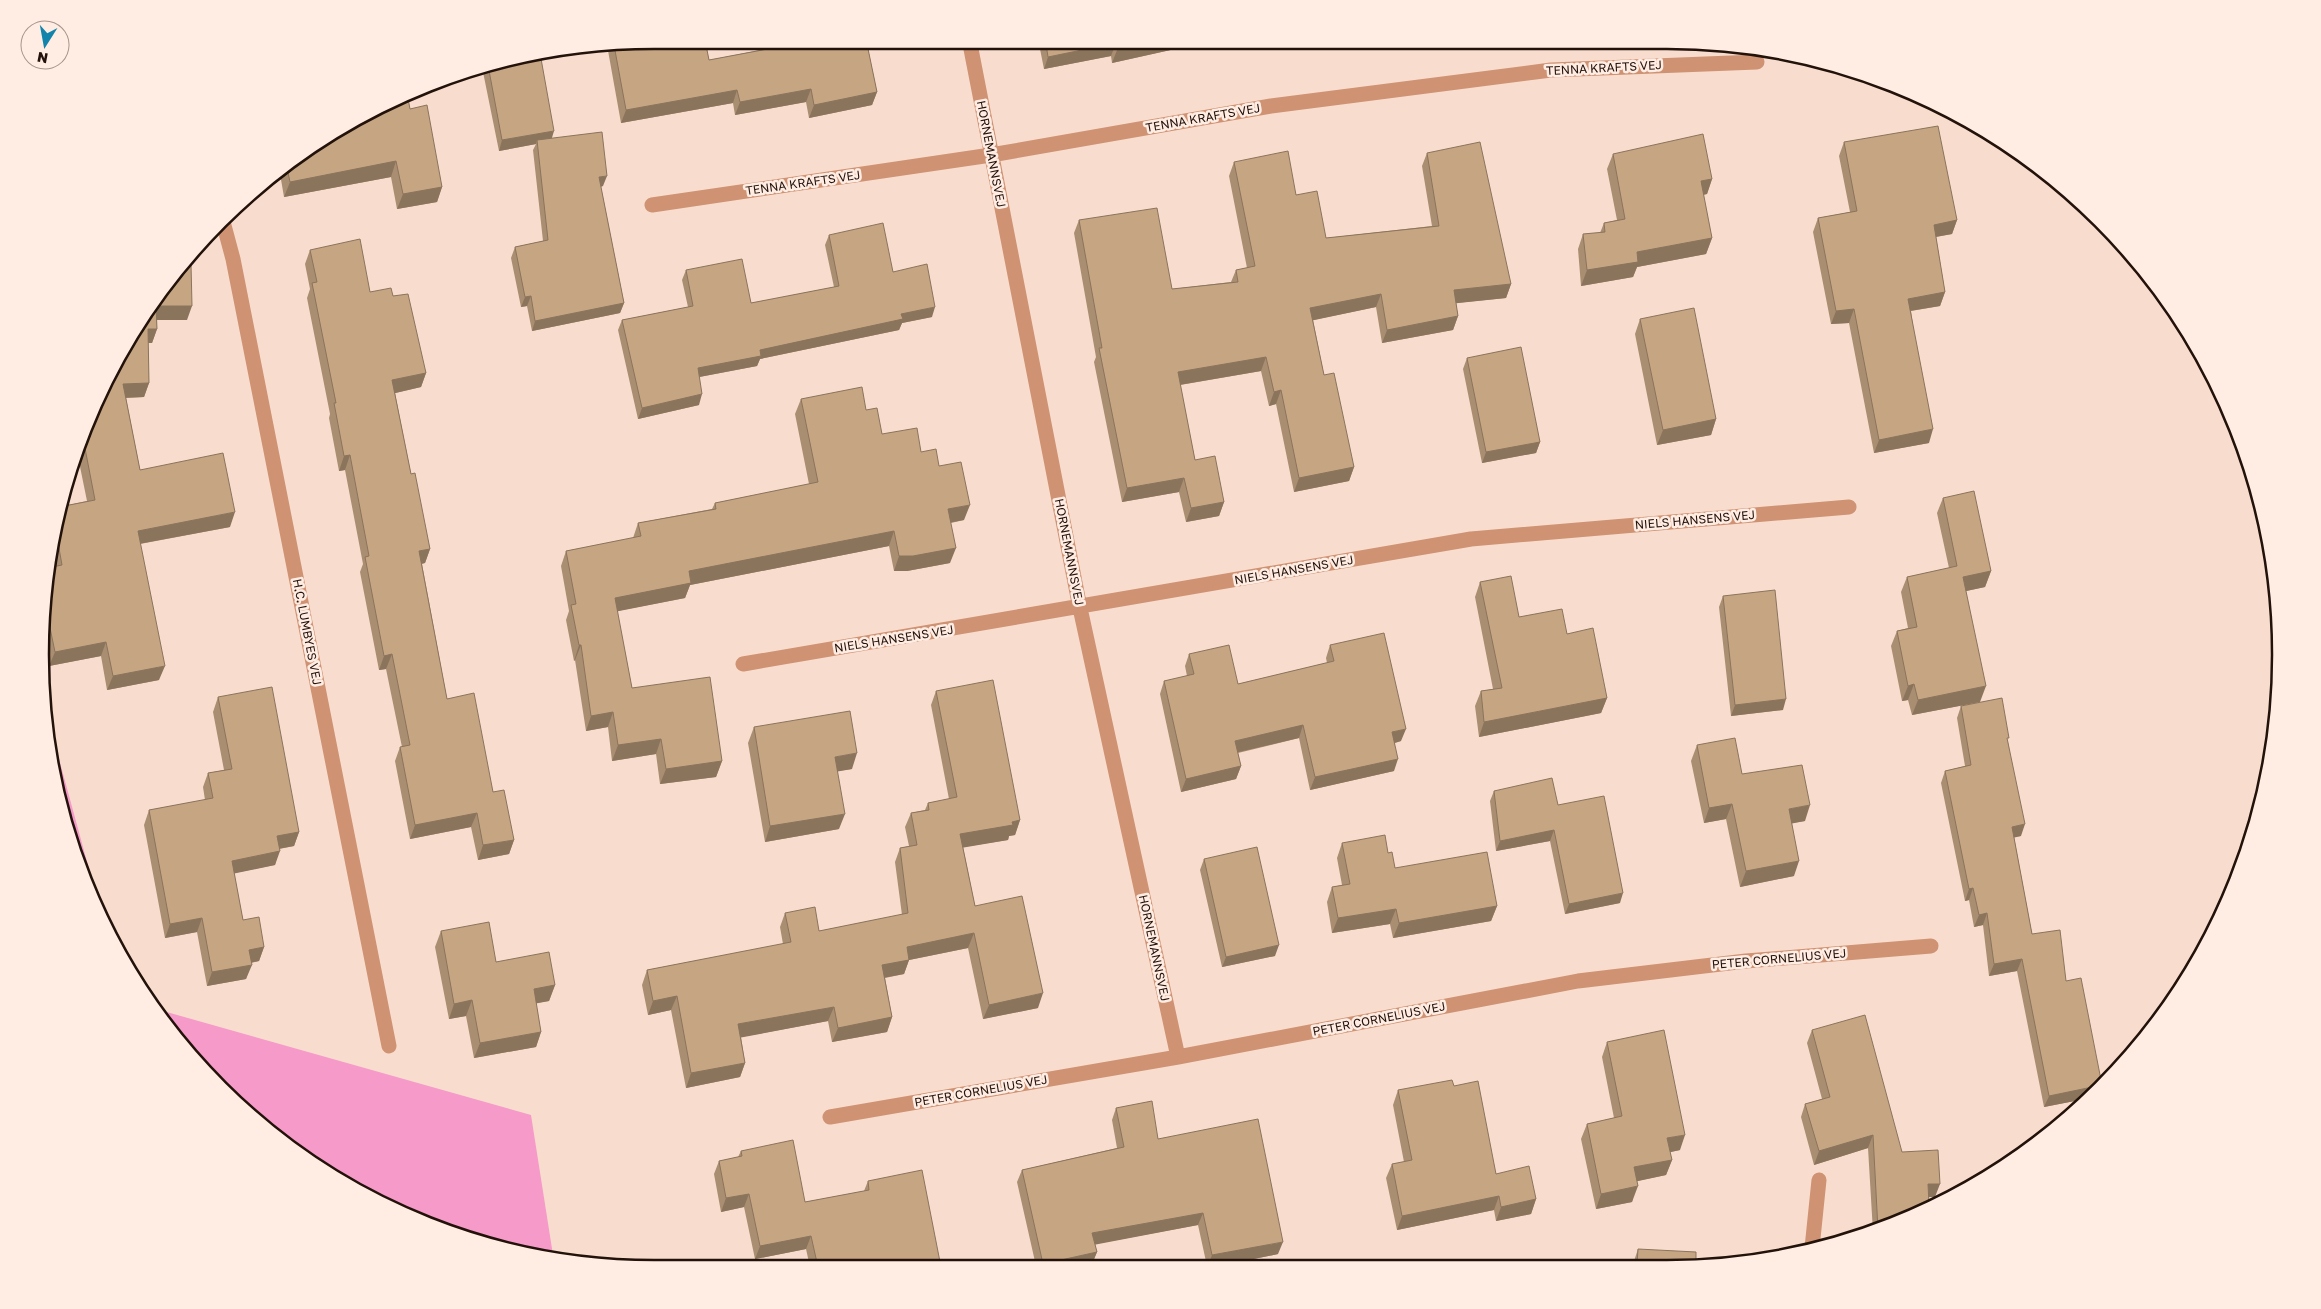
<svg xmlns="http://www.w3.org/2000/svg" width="2321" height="1309" viewBox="0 0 2321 1309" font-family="'Golos Text',sans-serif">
<rect width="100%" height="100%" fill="#f8ddcf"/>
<path fill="#f69ac9" d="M41,693L104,924C69,853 48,773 41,693Z
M156,1009L531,1115L553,1255L457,1236L347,1187L250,1117L192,1059Z"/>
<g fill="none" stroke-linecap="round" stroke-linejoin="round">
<path stroke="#cf9273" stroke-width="15" d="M970,44L1080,608L1178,1057
M652,205L991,155L1271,106L1551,70L1757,62
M222,218L233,259L389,1046
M743,664L1471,539L1849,507
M830,1117L1178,1057L1578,981L1746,961L1931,946
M1812,1248L1819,1180"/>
</g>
<path fill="#aa8e71" d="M1212,43L1184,47L1112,63L1111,56L1044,69L1039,44Z
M867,44L877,92L872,105L809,118L806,102L735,115L733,103L621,123L607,45H706L709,60L765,49L764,45Z
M540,53L552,138L603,186L601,187L624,303L620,313L532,331L527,306L521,307L511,258L515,247L543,241L533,150L536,144L499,151L482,67Z
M382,104L410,109L442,187L437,202L397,209L391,177L284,197L279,168Z
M1844,142L1957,220L1952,234L1936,237L1945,292L1940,306L1911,311L1929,443L1874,453L1849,323L1831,324L1813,232L1818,218L1850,212L1839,156Z
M1427,153L1511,284L1506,298L1456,303L1458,316L1453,330L1382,343L1376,307L1313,320L1324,375L1354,467L1349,481L1294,492L1276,404L1269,406L1261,371L1180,385L1195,460L1224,502L1219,516L1186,522L1179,492L1122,502L1094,362L1096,357L1074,233L1079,220L1172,289L1231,282L1236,270L1247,268L1229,176L1234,162L1296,195L1326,238L1432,226L1422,166Z
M1613,154L1712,179L1707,194L1703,195L1712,238L1706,254L1637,267L1633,277L1581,286L1578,249L1583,234L1600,233L1604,223L1617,220L1607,169Z
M829,235L893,272L932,317L902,323L899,330L760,359L757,366L699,377V405L638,419L618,330L622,320L688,307L682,280L686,270L751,303L834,287L825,245Z
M310,250L370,292L393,296L426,373L421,387L395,393L411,474L430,549L425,563L422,564L447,699L493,792L514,840L509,854L478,860L471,827L410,839L395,761L400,747H402L386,669L379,670L360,572L363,564L345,470L339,471L329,418L330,414L307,298L310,289L305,264Z
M144,313L187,320H157V329L152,343H148L149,383L144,397L126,398L140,470L230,527L140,544L159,680L107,690L101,656L49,666L43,634L45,575L55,566L51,546L59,507L87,501L77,452L103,383Z
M1640,319L1716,419L1711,435L1657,445L1635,334Z
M1467,358L1540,442L1536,453L1482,463L1463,369Z
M801,399L866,410L882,434L921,452L939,466L964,520L951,523L950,563L907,571H894L889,546L690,585L685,598L617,611L632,688L722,761L716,777L660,784L656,754L612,761L608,727L586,731L575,660L574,661L566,620L569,611L561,566L566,551L633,538L638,523L712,509L715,503L809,484L795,414Z
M1943,498L1991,571L1985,587L1966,591L1980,702L1912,715L1908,700L1902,701L1891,646L1897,631L1908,628L1901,592L1907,577L1949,568L1937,513Z
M1480,582L1519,617L1567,634L1607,698L1601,713L1479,737L1475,706L1481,691L1493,689L1475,597Z
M1723,596L1783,710L1731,716L1719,607Z
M1330,645L1401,741L1395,743L1394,771L1310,790L1299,738L1238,753L1241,766L1236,779L1181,792L1160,694L1164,681L1187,676L1185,666L1189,654L1238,684L1327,663L1326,658Z
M936,691L1020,820L1015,835L1009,836L1008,840L963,847L975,906L1038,1008L983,1019L968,948L909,960L904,974L885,978L892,1017L887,1032L832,1042L828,1021L741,1037L745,1063L740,1077L686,1088L671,1010L648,1015L642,985L647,970L783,944L780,927L785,913L819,931L902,915L895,862L900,848L909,846L905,827L911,813L925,810L928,803L949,799L931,705Z
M218,697L299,832L294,846L279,849L275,865L234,873L243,920L264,947L259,961L251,963L246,979L207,986L197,932L165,938L144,825L149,810L205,800L203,787L208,773L224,770L213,712Z
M1961,706L2008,742L2021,836L2014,837L2032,934L2066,981L2102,1085L2100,1090L2090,1098L2044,1107L2017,971L1989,976L1983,925L1974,927L1969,900L1965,901L1941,783L1945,771L1965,766L1957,718Z
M754,727L852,769L837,771L839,829L765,842L748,743Z
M1697,745L1742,774L1805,821L1792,823L1794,876L1740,887L1726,819L1704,823L1691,761Z
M1494,791L1558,805L1620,903L1565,914L1550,841L1496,851L1490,801Z
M1342,843L1388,853L1395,868L1497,906L1491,921L1393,938L1390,924L1332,933L1327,902L1332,887L1342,885L1337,858Z
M1204,859L1275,956L1222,967L1200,870Z
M441,931L496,962L555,985L549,1001L536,1003L541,1032L536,1047L474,1058L466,1016L449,1019L435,947Z
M1812,1030L1935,1197H1929V1204L1873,1232L1868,1148L1814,1165L1801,1117L1805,1104L1822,1099L1807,1043Z
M1607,1042L1680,1150L1670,1152L1672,1160L1666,1175L1637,1181L1632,1202L1596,1209L1581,1139L1587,1124L1614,1118L1602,1057Z
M1454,1086L1496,1174L1536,1199L1531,1214L1496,1221L1494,1210L1397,1230L1386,1178L1392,1164L1404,1162L1393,1105L1398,1090Z
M1116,1108L1158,1139L1278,1254L1219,1266H1207L1198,1225L1095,1244L1097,1252L1092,1264L1083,1266H1036L1017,1182L1022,1170L1117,1148L1112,1120Z
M741,1151L805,1202L864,1191L868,1181L941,1267H810L806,1249L755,1259L744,1207L721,1212L714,1174L719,1161L738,1157Z
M1638,1249L1696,1264H1633Z"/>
<path fill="#8b745c" d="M1116,43L1111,56L1044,69L1048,57Z
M1149,43H1212L1184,47L1112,63L1117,50Z
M811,89L806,102L735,115L740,102Z
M737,90L733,103L621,123L626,110Z
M877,92L872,105L809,118L814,105Z
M554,131L551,141L537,140L536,144L499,151L502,140Z
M396,161L391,177L284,197L290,182Z
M607,176L603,186L595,187L599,177Z
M1712,179L1707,194L1695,196L1701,181Z
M442,187L437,202L397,209L403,194Z
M1957,220L1952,234L1929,238L1934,225Z
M1712,238L1706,254L1637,267L1633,277L1581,286L1587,270L1637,252Z
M1511,284L1506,298L1449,304L1454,290Z
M1945,292L1940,306L1903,312L1908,299Z
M1381,294L1376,307L1305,322L1310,308Z
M531,296L527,306L521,307L525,297Z
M624,303L620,313L532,331L535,321Z
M156,306H192L187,320H151Z
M935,307L932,317L902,323L899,330L760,359L757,366L694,378L698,368L760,350L901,314Z
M1854,309L1849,323L1831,324L1836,311Z
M1458,316L1453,330L1382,343L1387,330Z
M148,329H157L152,343H143Z
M1266,357L1261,371L1173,386L1178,372Z
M426,373L421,387L387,395L392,380Z
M149,383L144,397L118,398L123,384Z
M1281,390L1276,404L1269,406L1274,392Z
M702,394L699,405L638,419L642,408Z
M1716,419L1711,435L1657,445L1663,430Z
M1933,429L1929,443L1874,453L1879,440Z
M1540,442L1536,453L1482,463L1486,452Z
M350,455L345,470L339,471L344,456Z
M1354,467L1349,481L1294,492L1299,478Z
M1184,478L1179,492L1122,502L1127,488Z
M1224,502L1219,516L1186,522L1191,508Z
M970,505L964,520L942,524L948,509Z
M235,512L230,527L133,545L138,531Z
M894,531L889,546L690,585L685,598L609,613L615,598L689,571Z
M956,548L950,563L907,571H894L899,556Z
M430,549L425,563L414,565L419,551Z
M1991,571L1985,587L1957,593L1963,577Z
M106,642L101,656L49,666L55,652Z
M579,645H581L575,660L574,661Z
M392,654L386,669L379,670L384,656Z
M165,666L159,680L107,690L113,676Z
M1914,684L1908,700L1902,701L1908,686Z
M1986,686L1980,702L1912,715L1918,700Z
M1607,698L1601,713L1479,737L1484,722Z
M1786,699L1783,710L1731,716L1735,705Z
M613,712L608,727L586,731L591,716Z
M1303,725L1299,738L1230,754L1235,741Z
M1406,729L1401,741L1387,745L1392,732Z
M661,739L656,754L612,761L618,745Z
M857,753L852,769L829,773L835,757Z
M1398,759L1394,771L1310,790L1315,777Z
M722,761L716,777L660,784L666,769Z
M1241,766L1236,779L1181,792L1186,779Z
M1732,804L1726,819L1704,823L1709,808Z
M1810,805L1805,821L1784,825L1789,809Z
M477,813L471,827L410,839L415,825Z
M845,814L839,829L765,842L770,826Z
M1020,820L1015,835L1009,836L1008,840L955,849L960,834Z
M2025,824L2021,836L2008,839L2012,827Z
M1554,830L1550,841L1496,851L1500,841Z
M299,832L294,846L272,850L277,836Z
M514,840L509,854L478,860L483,845Z
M280,851L275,865L227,875L232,861Z
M1799,861L1794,876L1740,887L1746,871Z
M1973,888L1969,900L1965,901L1969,889Z
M1623,893L1620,903L1565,914L1569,904Z
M1497,906L1491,921L1393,938L1399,923Z
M1396,909L1390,924L1332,933L1338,918Z
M1987,913L1983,925L1974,927L1979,915Z
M202,918L197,932L165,938L170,924Z
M974,933L968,948L909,960L904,974L877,979L882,965L907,947Z
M1279,945L1275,956L1222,967L1226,957Z
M264,947L259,961L244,964L249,950Z
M2022,959L2017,971L1989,976L1994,964Z
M252,965L246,979L207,986L212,972Z
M555,985L549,1001L528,1005L534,989Z
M1043,993L1038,1008L983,1019L989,1005Z
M677,996L671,1010L648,1015L653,1001Z
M472,1000L466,1016L449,1019L454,1004Z
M834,1007L828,1021L733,1039L738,1024Z
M892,1017L887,1032L832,1042L838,1028Z
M541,1032L536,1047L474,1058L480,1043Z
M745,1063L740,1077L686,1088L691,1073Z
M2102,1085L2100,1090L2090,1098L2044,1107L2049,1096Z
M1685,1135L1680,1150L1662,1154L1667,1138Z
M1873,1135L1868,1148L1814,1165L1819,1151Z
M1672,1160L1666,1175L1629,1183L1634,1167Z
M1928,1184H1940L1935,1197H1923Z
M1638,1186L1632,1202L1596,1209L1601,1194Z
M749,1194L744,1207L721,1212L726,1198Z
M1499,1196L1494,1210L1397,1230L1402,1216Z
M1536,1199L1531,1214L1496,1221L1501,1207Z
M1203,1213L1198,1225L1088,1246L1092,1233Z
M811,1236L806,1249L755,1259L760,1246Z
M1283,1242L1278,1254L1219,1266H1208L1212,1255Z
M1097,1252L1092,1264L1083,1266H1042L1043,1264Z"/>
<path fill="#c6a583" stroke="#8b745c" d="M1116,43L1048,57L1046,44L1149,43L1117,50Z
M867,44L877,92L814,105L811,89L740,102L737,90L626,110L614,45H706L709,60L773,48L772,45Z
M540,53L554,131L502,140L488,65Z
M407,93L410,109L427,105L442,187L403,194L396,161L290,182L286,163L382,104Z
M1938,126L1957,220L1934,225L1945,292L1908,299L1933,429L1879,440L1854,309L1836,311L1818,218L1857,211L1844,142Z
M602,132L607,176L599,177L624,303L535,321L531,296L525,297L515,247L548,240L537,140Z
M1703,134L1712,179L1701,181L1712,238L1637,252L1638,262L1587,270L1583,234L1605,232L1604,223L1625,219L1613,154Z
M1480,142L1511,284L1454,290L1458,316L1387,330L1381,294L1310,308L1324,375L1334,373L1354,467L1299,478L1281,390L1274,392L1266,357L1178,372L1195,460L1215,456L1224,502L1191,508L1184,478L1127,488L1099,348H1102L1079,220L1157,208L1172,289L1238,282L1236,270L1255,266L1234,162L1288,151L1296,195L1317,191L1326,238L1439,226L1427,153Z
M883,223L893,272L927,264L935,307L901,314L903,319L760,350L761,356L698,368L702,394L642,408L622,320L693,306L686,270L742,259L751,303L839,286L829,235Z
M360,239L370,292L391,288L393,296L408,294L426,373L392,380L411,474L415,473L430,549L419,551L447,699L474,693L493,792L504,790L514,840L483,845L477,813L415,825L400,747L410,745L392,654L384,656L365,557L369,556L350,455L344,456L334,403H336L312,283L317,282L310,250Z
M191,264L192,306H156L157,329H148L149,383L123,384L140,470L223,453L235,512L138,531L165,666L113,676L106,642L55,652L44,599L45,575L47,568L62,565L55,526L59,507L95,500L83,438L103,383L144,313L183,265Z
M1694,308L1716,419L1663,430L1640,319Z
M1521,347L1540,442L1486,452L1467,358Z
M862,387L866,410L877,408L882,434L917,428L921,452L936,449L939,466L961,462L970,505L948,509L956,548L913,556H899L894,531L689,571L691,583L615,598L632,688L710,677L722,761L666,769L661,739L618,745L613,712L591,716L581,645H579L571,605L576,604L566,551L641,536L638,523L716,509L715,503L818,482L801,399Z
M1974,491L1991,571L1963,577L1986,686L1918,700L1914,684L1908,686L1897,631L1917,627L1907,577L1957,566L1943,498Z
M1511,576L1519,617L1562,609L1567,634L1593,628L1607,698L1484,722L1481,691L1502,688L1480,582Z
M1775,590L1786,699L1735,705L1723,596Z
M1384,633L1406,729L1392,732L1398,759L1315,777L1303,725L1235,741L1241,766L1186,779L1164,681L1194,674L1189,654L1229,645L1238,684L1334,661L1330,645Z
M993,680L1020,820L1012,822L1013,825L960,834L975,906L1022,896L1043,993L989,1005L974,933L907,947L909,960L882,965L892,1017L838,1028L834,1007L738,1024L745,1063L691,1073L677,996L653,1001L647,970L791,942L785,913L815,907L819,931L908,913L900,848L917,845L911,813L929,810L928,803L957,797L936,691Z
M272,687L299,832L277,836L280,851L232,861L243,920L259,917L264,947L249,950L252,965L212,972L202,918L170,924L149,810L213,798L208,773L232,769L218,697Z
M2002,698L2009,738H2007L2025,824L2012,827L2032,934L2060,930L2066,981L2081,978L2102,1085L2049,1096L2022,959L1994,964L1987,913L1979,915L1973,888L1969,889L1945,771L1971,765L1961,706Z
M850,711L857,753L835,757L845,814L770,826L754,727Z
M1735,738L1742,774L1802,765L1810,805L1789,809L1799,861L1746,871L1732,804L1709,808L1697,745Z
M1552,778L1558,805L1604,796L1623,893L1569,904L1554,830L1500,841L1494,791Z
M1385,835L1388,853L1392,852L1395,868L1487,852L1497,906L1399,923L1396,909L1338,918L1332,887L1350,884L1342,843Z
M1257,847L1279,945L1226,957L1204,859Z
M489,922L496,962L549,952L555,985L534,989L541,1032L480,1043L472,1000L454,1004L441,931Z
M1865,1015L1902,1152L1938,1150L1940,1184H1928L1929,1204L1878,1230L1873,1135L1819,1151L1805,1104L1830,1097L1812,1030Z
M1664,1030L1685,1135L1667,1138L1672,1160L1634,1167L1638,1186L1601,1194L1587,1124L1622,1116L1607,1042Z
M1452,1080L1454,1086L1478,1081L1496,1174L1529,1166L1536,1199L1501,1207L1499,1196L1402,1216L1392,1164L1412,1160L1398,1090Z
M1152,1101L1158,1139L1258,1119L1283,1242L1212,1255L1203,1213L1092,1233L1097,1252L1043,1264L1022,1170L1124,1147L1116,1108Z
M793,1140L805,1202L869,1190L868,1181L922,1170L941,1267H818L811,1236L760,1246L749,1194L726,1198L719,1161L742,1156L741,1151Z
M1638,1249L1696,1252V1264H1637Z"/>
<g text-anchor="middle" stroke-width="5" stroke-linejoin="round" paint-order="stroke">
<g font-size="12" fill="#22120a" stroke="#ffece3">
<text transform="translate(1604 68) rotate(-3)" y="4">TENNA KRAFTS VEJ</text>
<text transform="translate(1203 118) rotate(-10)" y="4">TENNA KRAFTS VEJ</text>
<text transform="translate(991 154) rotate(79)" y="4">HORNEMANNSVEJ</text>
<text transform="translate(803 183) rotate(-8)" y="4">TENNA KRAFTS VEJ</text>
<text transform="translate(1695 520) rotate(-5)" y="4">NIELS HANSENS VEJ</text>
<text transform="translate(1069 552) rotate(79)" y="4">HORNEMANNSVEJ</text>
<text transform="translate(1294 570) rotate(-10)" y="4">NIELS HANSENS VEJ</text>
<text transform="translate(307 632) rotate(79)" y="4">H.C. LUMBYES VEJ</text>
<text transform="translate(894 639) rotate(-9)" y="4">NIELS HANSENS VEJ</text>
<text transform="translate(1154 948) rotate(78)" y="4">HORNEMANNSVEJ</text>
<text transform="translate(1779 959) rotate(-5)" y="4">PETER CORNELIUS VEJ</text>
<text transform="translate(1379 1019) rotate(-11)" y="4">PETER CORNELIUS VEJ</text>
<text transform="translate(981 1091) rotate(-10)" y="4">PETER CORNELIUS VEJ</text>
</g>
</g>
<path d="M0 0H2321V1309H0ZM654 49H1667A605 605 0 0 1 2272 654V655A605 605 0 0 1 1667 1260H654A605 605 0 0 1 49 655V654A605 605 0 0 1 654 49Z" fill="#ffece3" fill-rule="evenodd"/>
<path fill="none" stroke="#22120a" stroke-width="2.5" d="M654 49H1667A605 605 0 0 1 2272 654V655A605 605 0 0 1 1667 1260H654A605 605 0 0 1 49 655V654A605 605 0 0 1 654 49Z"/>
<g transform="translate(45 45) rotate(191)"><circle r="24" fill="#ffece3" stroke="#a7958c"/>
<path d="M0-4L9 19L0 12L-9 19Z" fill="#1284ab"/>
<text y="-8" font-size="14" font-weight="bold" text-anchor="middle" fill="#22120a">N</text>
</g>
</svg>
